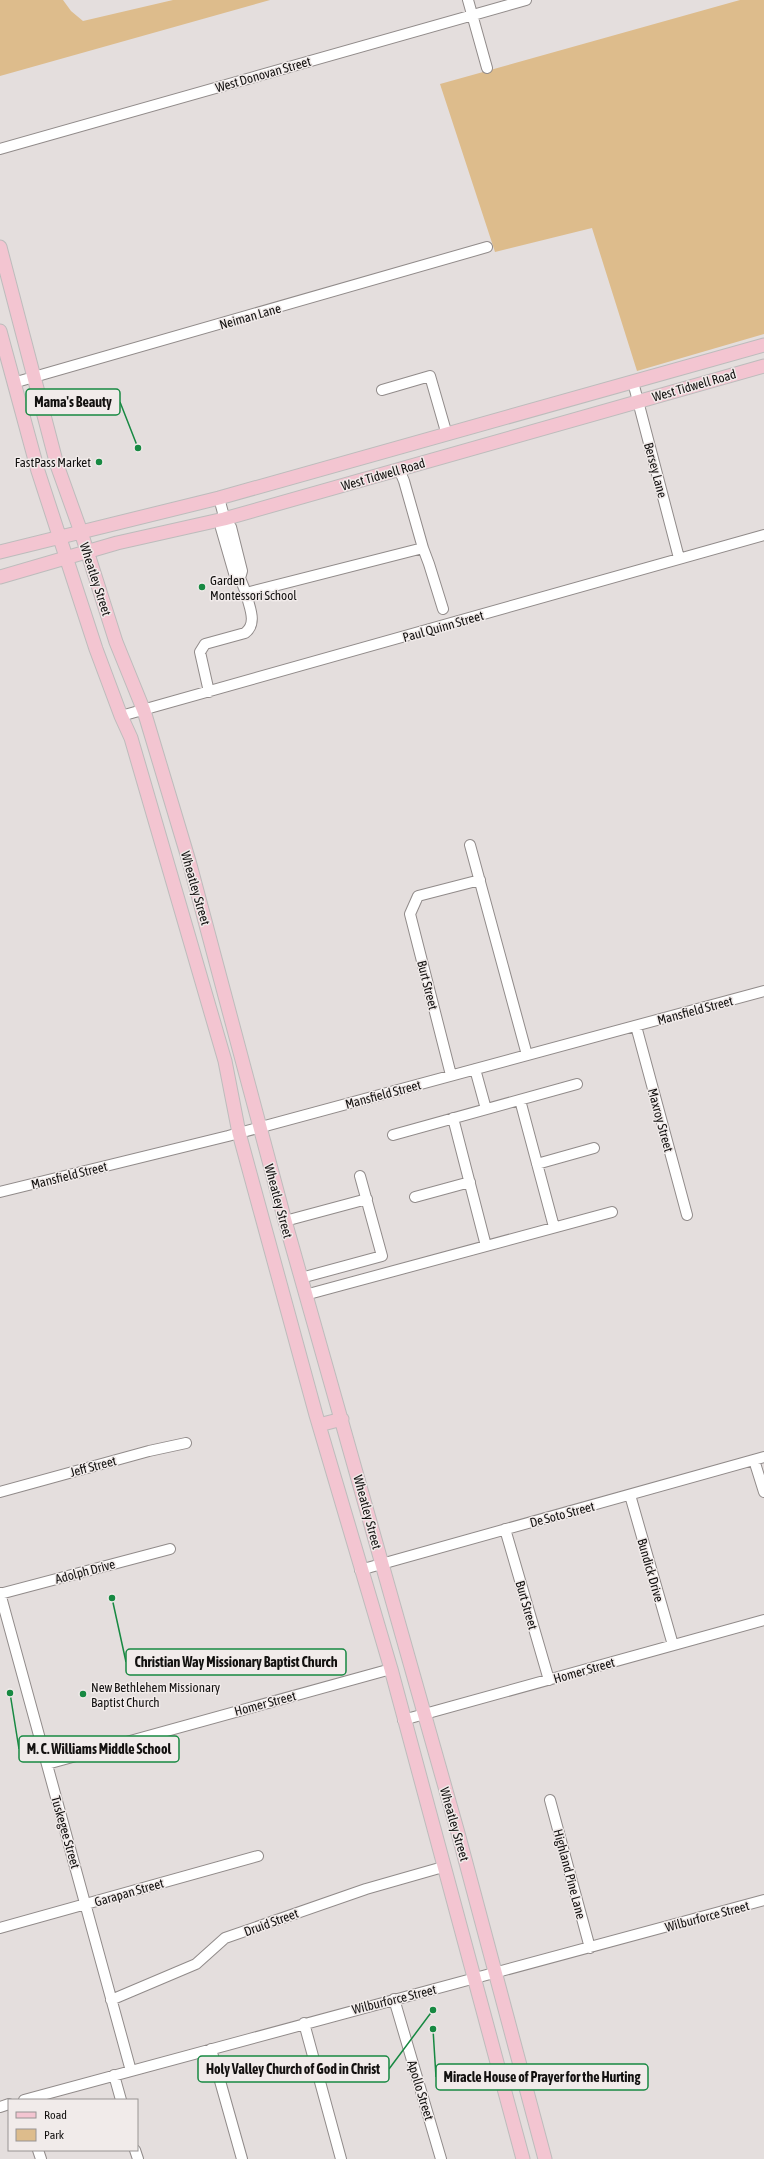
<svg xmlns="http://www.w3.org/2000/svg" width="764" height="2159" viewBox="0 0 764 2159" font-family="'Asap Condensed',sans-serif">
<rect width="100%" height="100%" fill="#e4dedd"/>
<path fill="#ddbc8c" d="M0,0H63L71,11L83,21L173,0H270L0,76Z
M740,0H764V334L637,371L592,228L495,252L440,84Z"/>
<g fill="none" stroke-linecap="round" stroke-linejoin="round">
<g stroke="#918b8a" stroke-width="12">
<path id="minor" d="M468,0L487,68
M0,149L526,0
M633,382L679,558
M13,383L487,247
M382,390L430,376L447,435
M219,498L226,524L231,527L242,571L240,578
M226,524L221,528L234,573L240,578L246,593L423,548L404,481L399,469
M423,548L429,564L443,609
M209,692L200,652L205,644L245,633C258,623 249,607 246,593
M121,716L764,535
M470,845L527,1055
M636,1026L687,1215
M475,1069L486,1109
M451,1075L410,914L418,896L480,880
M520,1100L554,1227
M453,1118L486,1246
M393,1135L577,1084
M537,1164L594,1148
M0,1192L228,1136L764,991
M415,1197L470,1182
M285,1221L367,1199
M301,1278L382,1256L360,1176
M305,1295L612,1212
M754,1460L764,1492
M0,1492L149,1451L186,1443
M630,1495L673,1645
M505,1529L549,1680
M360,1570L764,1457
M0,1593L131,2071
M0,1594L170,1549
M403,1720L764,1620
M47,1764L391,1669
M550,1800L590,1948
M0,1928L258,1856
M394,1999L441,2159
M111,2000L196,1964L225,1938L366,1889L443,1867
M304,2023L341,2159
M211,2049L242,2159
M114,2075L121,2100
M24,2100L764,1900
M0,2107L9,2104
M38,2150L41,2159
M135,2150L138,2159"/>
</g>
<g stroke="#bdbcbc" stroke-width="15">
<path id="major" d="M0,247L57,465L81,532L116,642L144,711L189,861L285,1221L458,1833L545,2159
M0,331L38,471L96,649L121,716L131,738L225,1061L239,1133L316,1415L391,1669L523,2159
M0,552L219,498L764,345
M0,577L117,543L224,519L764,366
M319,1425L342,1419"/>
</g>
<use href="#minor" stroke="#fff" stroke-width="10"/>
<use href="#major" stroke="#f3c5d1" stroke-width="13"/>
</g>
<g fill="#178942" stroke="#f1ebea" stroke-width="1.5">
<circle cx="99" cy="462" r="4"/>
<circle cx="202" cy="587" r="4"/>
<circle cx="83" cy="1694" r="4"/>
</g>
<g text-anchor="middle" stroke-width="3" stroke-linejoin="round" paint-order="stroke">
<g font-size="13" fill="#131110" stroke="#f1ebea">
<text transform="translate(263 74) rotate(-16)" y="5">West Donovan Street</text>
<text transform="translate(250 316) rotate(-16)" y="5">Neiman Lane</text>
<text transform="translate(694 385) rotate(-16)" y="5">West Tidwell Road</text>
<text transform="translate(656 470) rotate(75)" y="5">Bersey Lane</text>
<text transform="translate(383 474) rotate(-16)" y="5">West Tidwell Road</text>
<text transform="translate(96 579) rotate(72)" y="5">Wheatley Street</text>
<text transform="translate(443 626) rotate(-16)" y="5">Paul Quinn Street</text>
<text transform="translate(196 888) rotate(74)" y="5">Wheatley Street</text>
<text transform="translate(428 985) rotate(76)" y="5">Burt Street</text>
<text transform="translate(695 1010) rotate(-15)" y="5">Mansfield Street</text>
<text transform="translate(383 1094) rotate(-15)" y="5">Mansfield Street</text>
<text transform="translate(661 1120) rotate(75)" y="5">Maxroy Street</text>
<text transform="translate(69 1175) rotate(-14)" y="5">Mansfield Street</text>
<text transform="translate(279 1201) rotate(75)" y="5">Wheatley Street</text>
<text transform="translate(93 1466) rotate(-15)" y="5">Jeff Street</text>
<text transform="translate(368 1512) rotate(75)" y="5">Wheatley Street</text>
<text transform="translate(562 1514) rotate(-15)" y="5">De Soto Street</text>
<text transform="translate(651 1570) rotate(74)" y="5">Bundick Drive</text>
<text transform="translate(85 1571) rotate(-15)" y="5">Adolph Drive</text>
<text transform="translate(527 1605) rotate(74)" y="5">Burt Street</text>
<text transform="translate(584 1670) rotate(-16)" y="5">Homer Street</text>
<text transform="translate(265 1703) rotate(-15)" y="5">Homer Street</text>
<text transform="translate(455 1824) rotate(74)" y="5">Wheatley Street</text>
<text transform="translate(66 1832) rotate(74)" y="5">Tuskegee Street</text>
<text transform="translate(570 1874) rotate(75)" y="5">Highland Pine Lane</text>
<text transform="translate(129 1892) rotate(-16)" y="5">Garapan Street</text>
<text transform="translate(707 1916) rotate(-15)" y="5">Wilburforce Street</text>
<text transform="translate(271 1922) rotate(-20)" y="5">Druid Street</text>
<text transform="translate(394 1999) rotate(-14)" y="5">Wilburforce Street</text>
<text transform="translate(421 2090) rotate(73)" y="5">Apollo Street</text>
</g>
<g font-size="13" fill="#131110" stroke="#f1ebea" text-anchor="start">
<text x="91" y="467" text-anchor="end">FastPass Market</text>
<text x="210" y="585">Garden<tspan x="210" dy="15">Montessori School</tspan></text>
<text x="91" y="1692">New Bethlehem Missionary<tspan x="91" dy="15">Baptist Church</tspan></text>
</g>
</g>
<path fill="none" stroke="#178942" stroke-width="1.5" d="M138 448L120 402M112 1598L126 1662M10 1693L19 1749M433 2010L389 2069M433 2029L436 2077"/>
<g fill="#178942" stroke="#f1ebea" stroke-width="1.5">
<circle cx="138" cy="448" r="4"/>
<circle cx="112" cy="1598" r="4"/>
<circle cx="10" cy="1693" r="4"/>
<circle cx="433" cy="2010" r="4"/>
<circle cx="433" cy="2029" r="4"/>
</g>
<g fill="#f1ebea" stroke="#178942" stroke-width="1.5">
<rect x="26" y="389" width="94" height="26" rx="4"/>
<rect x="126" y="1649" width="220" height="26" rx="4"/>
<rect x="19" y="1736" width="160" height="26" rx="4"/>
<rect x="198" y="2056" width="191" height="26" rx="4"/>
<rect x="436" y="2064" width="212" height="26" rx="4"/>
</g>
<g font-size="14" text-anchor="middle" font-weight="bold" fill="#131110">
<text x="73" y="407">Mama's Beauty</text>
<text x="236" y="1667">Christian Way Missionary Baptist Church</text>
<text x="99" y="1754">M. C. Williams Middle School</text>
<text x="293" y="2074">Holy Valley Church of God in Christ</text>
<text x="542" y="2082">Miracle House of Prayer for the Hurting</text>
</g>
<rect x="8" y="2099" width="130" height="52" fill="#f1ebea" stroke="#989493"/>
<rect x="16" y="2112" width="20" height="6" fill="#f3c5d1" stroke="#989493"/>
<text x="44" y="2119" font-size="12" fill="#131110">Road</text>
<rect x="16" y="2129" width="20" height="12" fill="#ddbc8c" stroke="#989493"/>
<text x="44" y="2139" font-size="12" fill="#131110">Park</text>
</svg>
